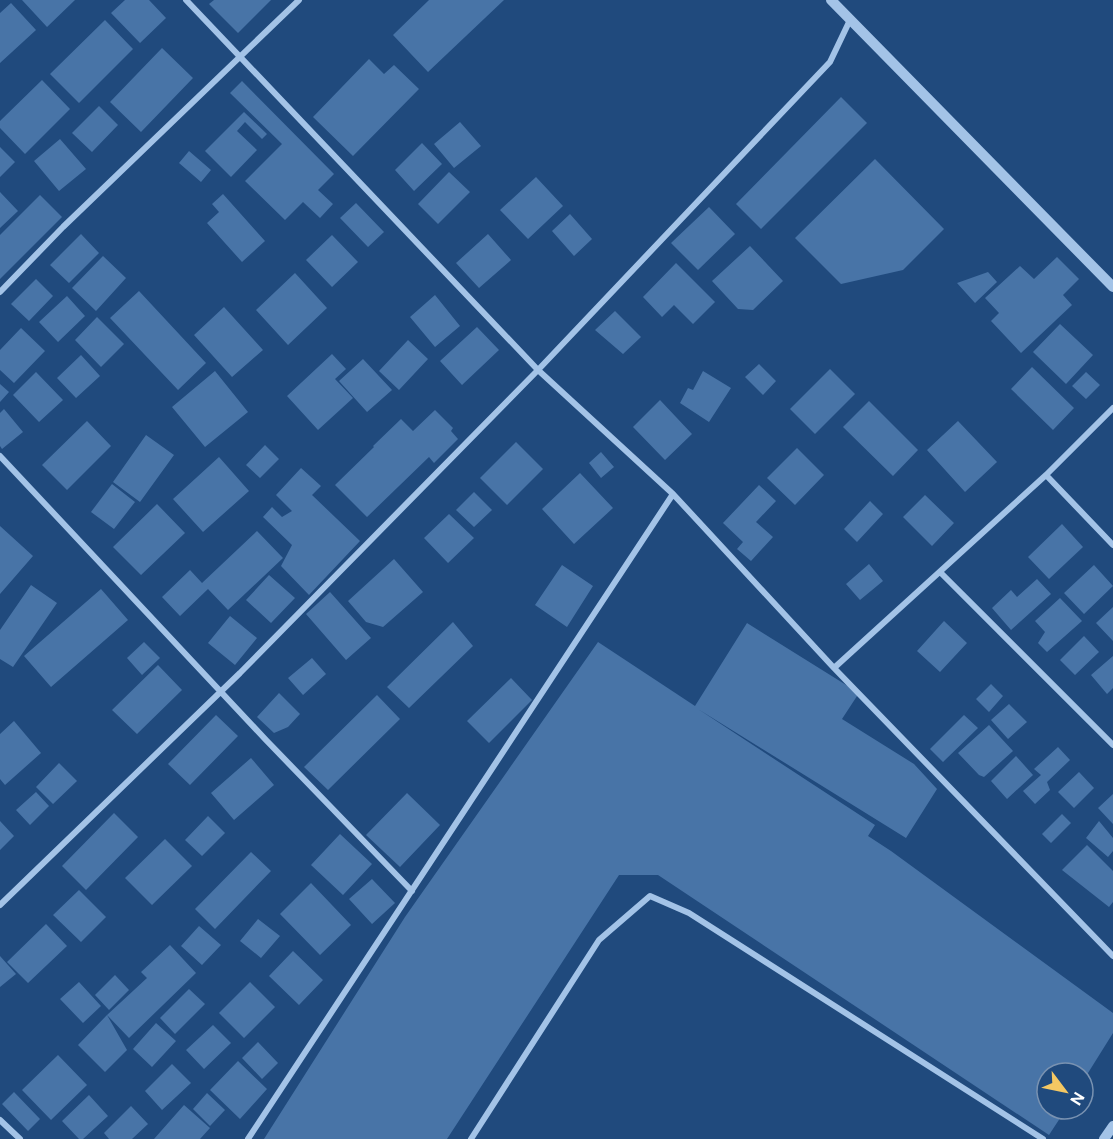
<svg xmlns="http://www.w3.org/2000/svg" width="1113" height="1139" viewBox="0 0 1113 1139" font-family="'DM Sans',sans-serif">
<rect width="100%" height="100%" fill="#204a7d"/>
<path fill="#4874a7" d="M22,0H75L47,27Z
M125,0H149L166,18L140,43L111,13Z
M214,0H271L238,33L209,4Z
M429,0H504L428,72L393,35Z
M11,3L36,30L0,63V13Z
M105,20L133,49L79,103L50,74Z
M162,48L193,78L141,132L110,102Z
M369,59L384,74L394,65L419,89L353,156L313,117Z
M42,80L70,109L25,154L0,128V121Z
M242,81L334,174L318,190L333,204L320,218L303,202L285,220L245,181L282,144L230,93Z
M841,97L867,123L761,229L736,204Z
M99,106L118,125L92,152L72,133Z
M244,112L267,134L262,139L245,122L237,131L257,150L231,177L205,151Z
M460,122L481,146L454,168L434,144Z
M60,139L86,169L59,191L34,161Z
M422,143L442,164L414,191L395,170Z
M0,147L15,162L0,177Z
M189,151L211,170L201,182L179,163Z
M875,159L944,229L903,270L841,284L795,238Z
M449,172L470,192L438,224L418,204Z
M536,177L563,206L528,239L500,210Z
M0,192L18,211L0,228Z
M223,194L265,241L242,262L207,223L219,212L212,204Z
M40,195L62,217L0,279V235Z
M356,203L384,232L368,247L340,218Z
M709,207L735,234L698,270L671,243Z
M570,214L592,239L574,256L552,231Z
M81,234L99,253L69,283L50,265Z
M488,234L511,260L479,288L456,263Z
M332,235L358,262L332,287L306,260Z
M750,246L783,281L753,310L738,309L712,281Z
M103,256L126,278L96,311L72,288Z
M1057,257L1079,279L1063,295L1072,305L1021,353L991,321L999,313L985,298L1020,266L1034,279Z
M676,263L715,302L693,324L674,305L662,317L643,297Z
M988,272L997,282L975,303L957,283Z
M295,273L327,308L288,345L256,310Z
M36,279L53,296L29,321L11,304Z
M139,291L206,363L178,390L110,318Z
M435,295L460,326L435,347L410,317Z
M67,296L85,316L58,342L39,322Z
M224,307L263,350L232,377L194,335Z
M615,311L641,337L623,354L595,330Z
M97,317L124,344L101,367L75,340Z
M1060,324L1093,355L1066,384L1033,352Z
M477,327L499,350L462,385L440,361Z
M21,328L45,351L14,383L0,370V350Z
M408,340L428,359L399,390L379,371Z
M332,354L346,369L335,379L353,398L318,430L287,396Z
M81,355L100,376L76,398L57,378Z
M363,359L392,390L367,412L339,381Z
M759,364L776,381L763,395L745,377Z
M1032,367L1074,408L1053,430L1011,389Z
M830,369L855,394L815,434L790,409Z
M215,371L248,412L205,447L172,407Z
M703,371L731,388L709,422L680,403L688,388L693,390Z
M36,372L63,400L39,422L13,395Z
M1086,372L1100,385L1086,399L1072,386Z
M0,384L9,392L0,402Z
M660,400L692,434L665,460L633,427Z
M869,401L918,450L893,476L843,427Z
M4,409L23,432L2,449L0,446V413Z
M435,410L453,428L451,431L458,439L434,463L429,457L367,517L335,485L374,447L373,446L401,419L413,431Z
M87,421L111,446L67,490L42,465Z
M958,421L997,462L965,492L927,450Z
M146,435L174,455L140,502L113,482Z
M516,442L543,469L507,505L480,478Z
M265,445L279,459L260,478L246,465Z
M797,448L824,475L795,505L767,478Z
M601,452L614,467L601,478L589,463Z
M219,457L249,491L203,532L173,499Z
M301,468L321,486L312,495L360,541L309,595L281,566L292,545L263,517L272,507L282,517L292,511L276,495Z
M580,473L613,508L574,544L542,509Z
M112,484L135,502L114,529L91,512Z
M759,485L776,501L756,522L773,537L751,561L737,549L743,542L723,523Z
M474,492L492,510L474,527L456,510Z
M925,495L954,523L932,546L903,517Z
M870,501L883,514L857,542L844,529Z
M157,504L185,533L141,575L113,547Z
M449,514L474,538L448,563L424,538Z
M1062,524L1083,547L1049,579L1028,557Z
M0,526L33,556L0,594Z
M257,531L283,558L228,610L208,589L180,616L162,597L190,570L202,583Z
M394,559L423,592L383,627L366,622L348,601Z
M869,564L883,581L860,600L846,584Z
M562,565L593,586L567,627L535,605Z
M1094,565L1113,586L1084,614L1064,593Z
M269,575L295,598L271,623L246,600Z
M1037,579L1051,594L1011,630L992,608L1011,590L1017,597Z
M31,585L57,603L13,667L0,659V630Z
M101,589L128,620L51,687L24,656Z
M330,592L371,638L346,660L306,614Z
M1060,598L1082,621L1047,652L1038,643L1045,632L1035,621Z
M1113,607V641L1096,623Z
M230,616L257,638L235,665L208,643Z
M944,621L967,643L940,672L917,651Z
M453,622L473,646L409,708L387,687Z
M747,623L859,693L842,719L914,764L937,789L906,838L698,709L875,825L868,836L891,851L1113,1013V1033L1083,1081V1073H1047V1109H1066L1049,1135L658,875H619L447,1139H264L405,917L598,642L695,706Z
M1084,636L1099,652L1075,675L1060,660Z
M144,642L160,658L142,675L127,658Z
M1113,656V688L1107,694L1091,675Z
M312,658L326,674L303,695L288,678Z
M158,665L182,690L137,734L112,710Z
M511,678L532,700L489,743L467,721Z
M991,684L1003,696L989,712L976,699Z
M279,693L300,714L288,727L274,733L257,717Z
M377,695L400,719L328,790L304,767Z
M1009,704L1027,722L1008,739L991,720Z
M216,715L238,736L190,785L168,764Z
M964,715L978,728L943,762L930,749Z
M14,721L41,753L5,785L0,779V734Z
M989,725L1013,751L984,777L979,775L958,753Z
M1058,747L1070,760L1047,782L1050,790L1035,804L1023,791L1041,775L1034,769Z
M1016,756L1033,775L1007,799L991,781Z
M251,758L274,785L234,820L211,793Z
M59,763L77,781L53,804L36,787Z
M1079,772L1094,788L1074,808L1058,792Z
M36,792L49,806L30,825L16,810Z
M407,793L440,825L400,867L366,835Z
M1113,794V824L1098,808Z
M114,813L138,837L86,890L62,866Z
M1062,814L1071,823L1051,843L1042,834Z
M208,816L225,833L202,856L185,840Z
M0,821L14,836L0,850Z
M1099,821L1113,838V851L1108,857L1086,838Z
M340,834L372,864L343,895L311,865Z
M165,839L192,866L152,905L125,878Z
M1087,845L1113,871V902L1109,907L1062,870Z
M251,852L271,871L215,929L195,909Z
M372,879L395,903L372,924L349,899Z
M311,883L351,925L320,955L280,914Z
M79,890L106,917L81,942L53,915Z
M258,919L280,936L261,958L240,941Z
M46,924L67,946L28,983L7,962Z
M199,926L221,945L202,965L181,946Z
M170,945L196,973L129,1038L107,1015L147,978L141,972Z
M293,951L323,980L299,1005L269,976Z
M0,956L16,974L0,987Z
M115,975L129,990L109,1010L95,995Z
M79,982L101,1006L83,1023L60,999Z
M250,982L275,1007L244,1038L219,1013Z
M189,989L205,1004L175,1034L160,1018Z
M107,1015L127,1050L105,1072L78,1045Z
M156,1023L176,1041L152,1067L133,1049Z
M213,1025L231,1043L204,1069L186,1050Z
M258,1042L278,1063L262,1079L242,1058Z
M58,1055L87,1085L51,1120L22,1090Z
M238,1061L267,1089L240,1119L210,1090Z
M172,1064L191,1083L162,1110L145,1091Z
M14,1092L40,1119L28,1131L2,1104Z
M207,1093L225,1110L210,1126L193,1109Z
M89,1095L108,1116L83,1139H79L62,1121Z
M184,1105L210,1128L200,1139H154Z
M131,1106L148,1124L132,1139H109L104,1133Z"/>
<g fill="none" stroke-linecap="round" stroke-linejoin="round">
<path stroke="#a3c3e7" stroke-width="6" d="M186,0L538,370L673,494L834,668L1113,956
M0,292L63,227L299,0
M0,456L266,740L412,891
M1046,475L1113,545
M940,572L1113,745
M834,668L1046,475L1113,408
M0,905L240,673L538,370L830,62L850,20
M0,1120L20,1139
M248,1139L673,494
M471,1139L599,940L650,896L689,913L1043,1139"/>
<path stroke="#a3c3e7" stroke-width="10" d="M831,0L1113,287
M1104,1139L1113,1126"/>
</g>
<g transform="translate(1065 1091) rotate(122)"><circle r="28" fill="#204a7d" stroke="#7992b1" stroke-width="1.5"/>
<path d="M0-4.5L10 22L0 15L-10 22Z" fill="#f4c863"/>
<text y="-9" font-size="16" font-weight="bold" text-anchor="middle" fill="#ffffff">N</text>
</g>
</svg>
